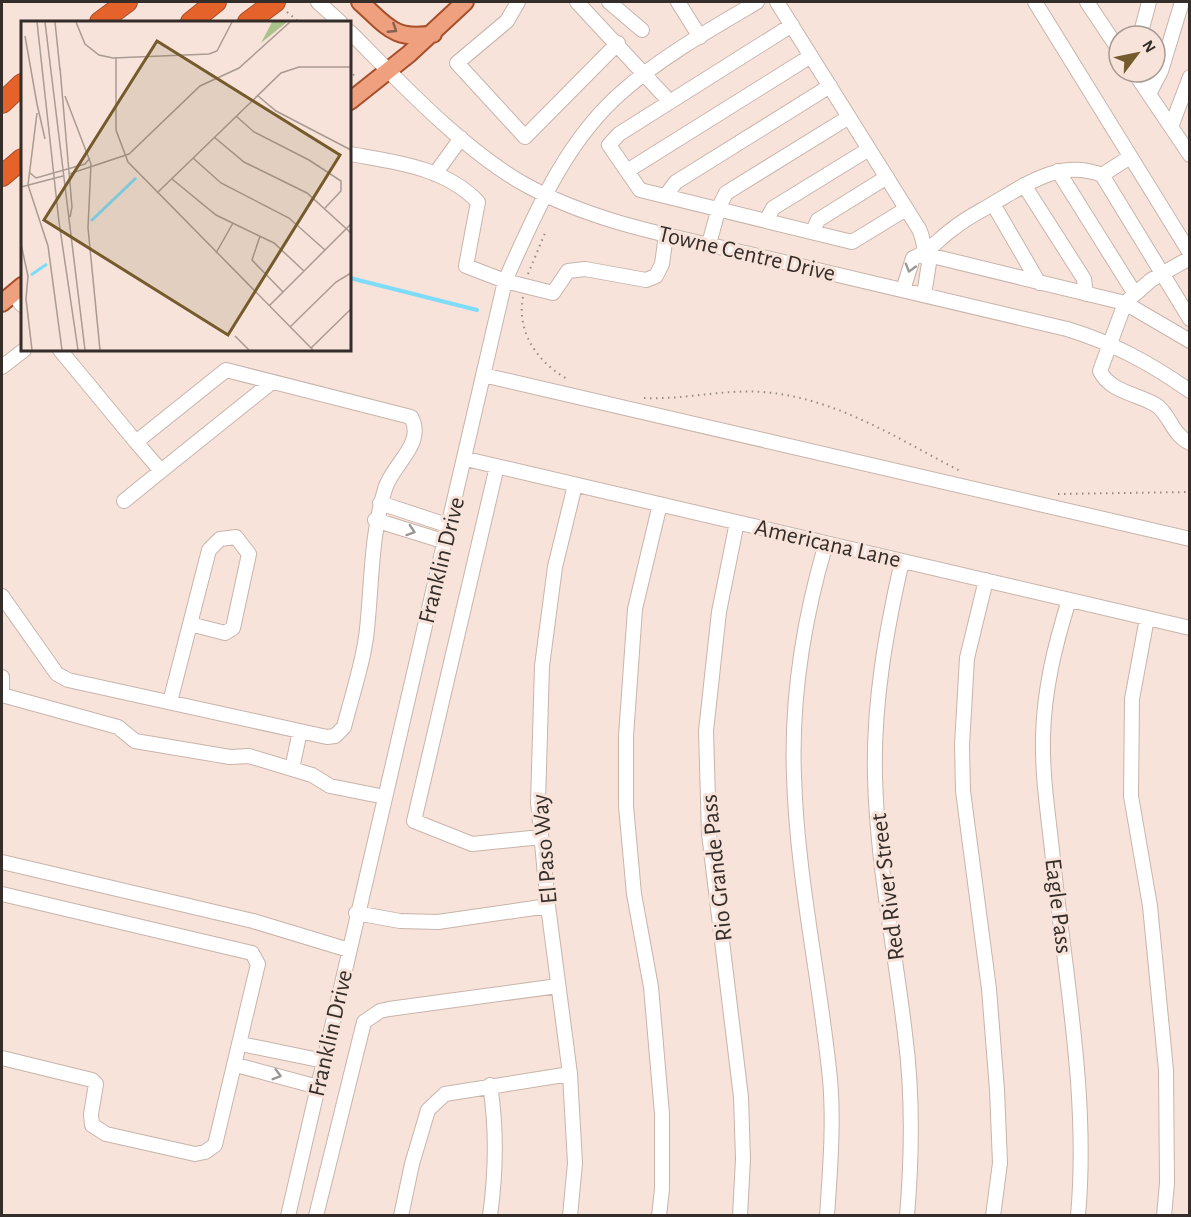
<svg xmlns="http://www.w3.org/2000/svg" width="1191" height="1217" viewBox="0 0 1191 1217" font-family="'Alegreya Sans',sans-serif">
<rect width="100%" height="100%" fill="#f7e3d9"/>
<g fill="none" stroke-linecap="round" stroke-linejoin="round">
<path stroke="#7fdcf9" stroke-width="4" d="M350,278L477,310"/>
<g stroke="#c8b4ab" stroke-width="16">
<path id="minor" d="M318,2L340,22
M518,2L507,21L457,63L525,137L618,43
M577,2L670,102
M609,2L642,30
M678,2L700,37
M777,2L919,229C925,241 923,252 929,263L924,295
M1035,2L1190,253
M1087,2L1119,50
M792,25L619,134L609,145L640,190L852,242L906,209
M350,32C400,82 462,149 524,184C596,224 678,237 758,256C861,280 964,304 1067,329C1113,343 1150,363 1190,391
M1140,36L1149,2
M1134,72L1190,155
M1149,94L1161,71L1182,2
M1171,127L1190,77
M350,154C394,162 445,167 478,202L466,266L505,281L553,293L568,271L585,269L646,280L656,276L662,264L666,235
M627,171L811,56
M1058,171L1135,294
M435,174L461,138
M1102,175L1130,157
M1024,185L1084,279L1086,294
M666,195L676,182L830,86
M993,204L1039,283
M767,219L773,208L869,149
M813,231L818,220L887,177
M709,244L719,207L726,193L849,117
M924,254L1125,303L1190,341
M1190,258L1151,280L1125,303L1100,371C1110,392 1138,394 1156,405C1170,414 1172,435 1190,443
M903,290L913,258C930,252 939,238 954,228C966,218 981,211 994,203C1028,183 1061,159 1102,175L1190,319
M13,294L22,305
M2,367L24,350
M483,375L1190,539
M136,442L161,471L272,382
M466,459L1190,628
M497,466L414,821L472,844L541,837
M124,501L161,471
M380,503L450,526
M375,520L446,542
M737,522L719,612L706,731L709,834L741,1097L743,1159L740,1216
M826,543C804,618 791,698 794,776C797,878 820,978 830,1079C834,1123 830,1171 827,1216
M902,561C886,631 873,704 875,777C877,863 895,949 905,1034C913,1094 912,1156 907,1216
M986,580L967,658L962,745L963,791L989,989L997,1090L1000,1163L993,1216
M2,596L57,674L68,680L327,737L335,736L344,727C352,695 364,661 367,629C372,581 371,535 385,489C392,464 426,444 411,417L226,370L136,442L60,350
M1069,600C1055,645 1044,689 1043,737C1042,775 1048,813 1052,850C1064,972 1089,1093 1078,1216
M1147,618L1132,699L1131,796L1150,906L1166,1070L1167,1183L1164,1216
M2,677V692
M2,695L118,727L135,741L230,757L249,756L312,775L330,786L385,797
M170,702L209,550L220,539L236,537L249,554L233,628L225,633L190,624
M292,769L300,731
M2,862L253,921L349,950
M2,894L252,953L258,964L215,1145L205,1152L195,1154L106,1134L92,1125L91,1114L96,1084L92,1080L2,1058
M356,913L400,921L438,922L548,906
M241,1044L324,1061
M236,1065L318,1087
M288,1216L505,281C535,214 565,141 623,91C663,56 711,29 757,2
M316,1216L364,1022L380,1011L389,1009L558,986
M401,1216L412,1164L428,1110L445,1094L570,1074
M490,1216C496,1172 497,1129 490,1085
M570,1216L575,1163L570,1074L548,906L538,802L542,666L555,567L575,485
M659,1216L662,1189V1114L651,987L634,894L626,806V736L635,609L660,504"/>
</g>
<g stroke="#a74f2a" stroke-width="20">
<path id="major" d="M360,2C387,26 394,41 433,34
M350,101L409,54L465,2
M2,303L22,286"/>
</g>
<g stroke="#a74f2a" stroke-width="22">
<path id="highway" d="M100,22L127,2
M191,22L216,2
M248,22L275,2
M2,103L22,84
M2,176L22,159"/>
</g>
<path stroke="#988a83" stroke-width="2" stroke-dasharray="1.5 4.5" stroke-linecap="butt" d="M287,12L299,22
M350,69L356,79
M528,274L545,233
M523,297C516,333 539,364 569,380
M644,398C684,400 723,389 763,392C837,398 898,439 962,472
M1058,494L1190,492"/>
<use href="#minor" stroke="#fff" stroke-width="14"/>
<use href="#major" stroke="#efa17f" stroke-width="16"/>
<use href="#highway" stroke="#e5622a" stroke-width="20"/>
</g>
<defs><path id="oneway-chevron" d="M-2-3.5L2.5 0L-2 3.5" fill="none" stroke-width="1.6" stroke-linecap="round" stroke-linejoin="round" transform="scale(1.5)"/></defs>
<use stroke="#886150" href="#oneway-chevron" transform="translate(393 29) rotate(33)"/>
<g stroke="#9a9694">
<use href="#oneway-chevron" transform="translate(910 268) rotate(106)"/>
<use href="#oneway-chevron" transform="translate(411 531) rotate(18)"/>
<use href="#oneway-chevron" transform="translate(277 1075) rotate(16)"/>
</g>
<g text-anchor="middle" stroke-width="6" stroke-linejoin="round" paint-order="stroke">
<g font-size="24" fill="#342d29" stroke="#f7e3d9">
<text transform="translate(747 253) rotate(13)" y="8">Towne Centre Drive</text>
<text transform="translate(828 543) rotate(13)" y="8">Americana Lane</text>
<text transform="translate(441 560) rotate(-76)" y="8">Franklin Drive</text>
<text transform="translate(544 849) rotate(-95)" y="8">El Paso Way</text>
<text transform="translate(716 868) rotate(-96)" y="8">Rio Grande Pass</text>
<text transform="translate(887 887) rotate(-97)" y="8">Red River Street</text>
<text transform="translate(1059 906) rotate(83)" y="8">Eagle Pass</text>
<text transform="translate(330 1033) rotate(-77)" y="8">Franklin Drive</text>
</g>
</g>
<g transform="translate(21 21)">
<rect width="330" height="330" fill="#f7e3d9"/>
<path d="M251,1H266L240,22Z" fill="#aac38b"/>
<path fill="none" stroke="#7fdcf9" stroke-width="3" d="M70,200L115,157M10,254L26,243"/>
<path fill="none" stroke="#a99a93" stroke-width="1.5" d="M16,1L38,201L57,329M24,1L64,329M34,1L39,49M55,1L64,23L78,34L92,37L188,33L196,30L211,1M4,15L16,83M95,36V109L107,141L292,329M39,47L51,186L49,196M236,74L255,90L330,129M44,75L70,143L67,207L79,329M16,83L24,118M16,92L7,164L27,225L41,329M215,95L233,111L288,139L320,160V170L304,187M193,116L223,141L286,172L330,212M172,137L200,162L268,197L304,229M8,151L15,157L64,143L69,137M48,153L108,133L179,65L218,47L269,1M151,158L195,194L253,222L283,250M0,166L42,155M136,172L260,52L278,46H330M239,215L231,239L262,271M0,223L7,255L5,278L11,329M195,232L212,202M248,285L330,203M269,306L315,261L330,252M214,315L228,329M290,327L330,288"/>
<path fill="#735b2c" fill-opacity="0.15" stroke="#735b2c" stroke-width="3" d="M136,20L319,134L207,314L23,199Z"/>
<rect width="330" height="330" fill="none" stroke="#342d29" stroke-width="3"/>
</g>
<rect width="1191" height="1217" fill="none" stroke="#342d29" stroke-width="6"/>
<g transform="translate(1137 54) rotate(58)"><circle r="28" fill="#f7e3d9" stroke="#a99a93" stroke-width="1.5"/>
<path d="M0-4.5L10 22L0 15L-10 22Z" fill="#735b2c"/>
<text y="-9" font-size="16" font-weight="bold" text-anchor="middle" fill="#342d29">N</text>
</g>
</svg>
